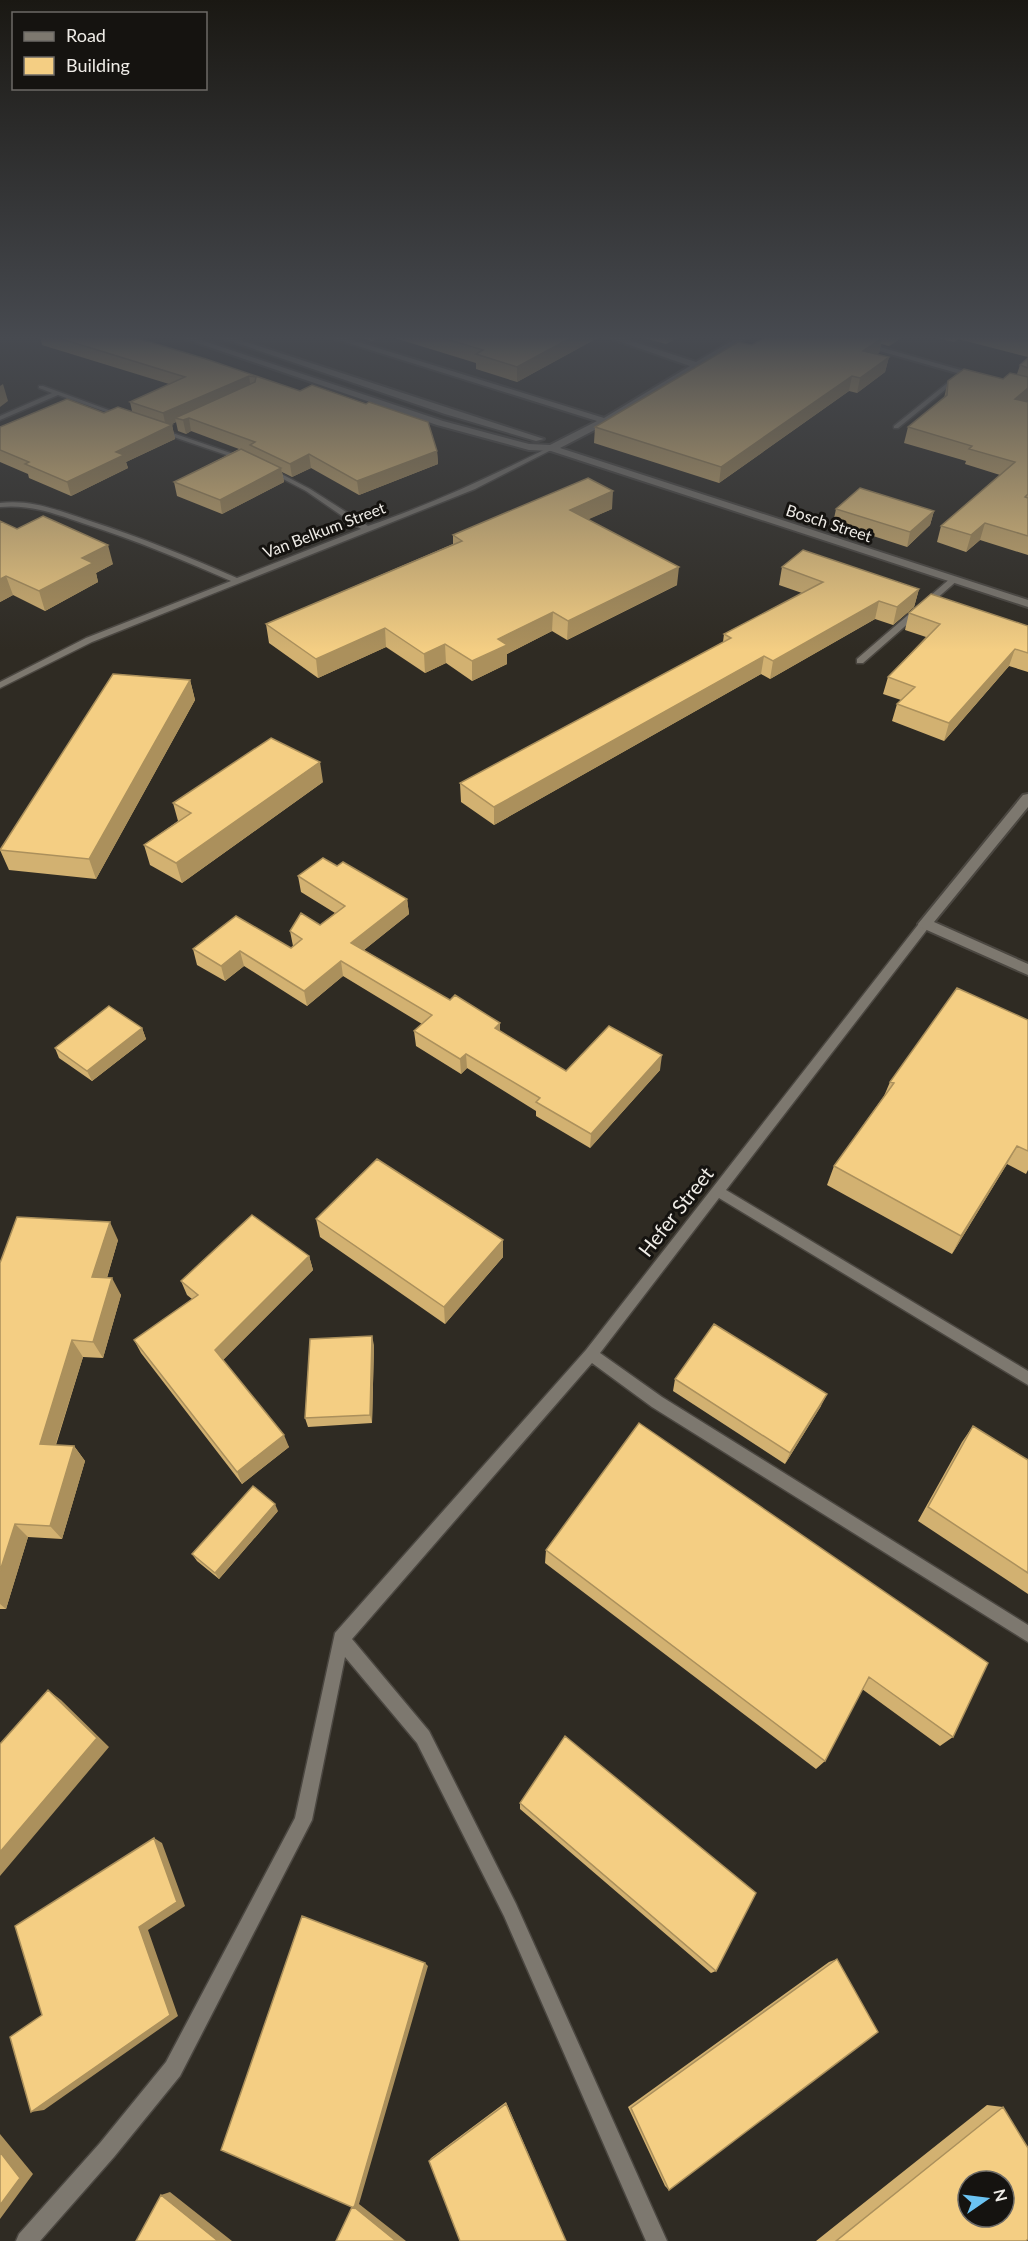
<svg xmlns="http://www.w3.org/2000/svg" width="1028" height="2241" viewBox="0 0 1028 2241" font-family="Lato,sans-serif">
<rect width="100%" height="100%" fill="#2f2b23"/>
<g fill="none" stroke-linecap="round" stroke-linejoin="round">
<g stroke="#4b4741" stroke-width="3">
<path id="service" d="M956,376L961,377L898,428H894V426Z
M39,386H43L125,416L120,417L58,395L0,420V416L52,393L39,388Z
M161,429L245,458L246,459L241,460L159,432L158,431Z
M550,447L555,448L475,489L92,642L0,688V682L86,638L231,581C183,560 135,540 85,524C56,514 30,504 0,507V503C32,499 60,511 90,521C140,537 189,557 237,578L361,529L306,491L266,470V468H270L310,489L368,526C432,504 489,477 550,447Z
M952,577L959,579L863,663H857V659Z
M925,920L930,924L929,927L726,1190L1028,1371V1385L719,1198L600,1353L662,1397L1028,1625V1642L652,1407L592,1363L352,1639L429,1731L516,1904L667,2241H646L504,1916L417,1743L345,1657L312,1820L180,2076L114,2157L40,2241H16L19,2234L100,2143L166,2062L295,1818L335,1633L586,1350L921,921Z"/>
</g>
<g stroke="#4b4741" stroke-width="4">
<path id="minor" d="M177,336H189L443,421L529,444L550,445L597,421L326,336H339L604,418L690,366L604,336H616L696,362L740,336H750L608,423L560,448L1028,600V607L551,451L529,450L437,425Z
M216,336H228L544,439L536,441L445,414Z
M827,336H841L985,377L978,379Z
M1028,794V807L934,922L1028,964V975L920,927L918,924L1023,795Z"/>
</g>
<use href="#service" fill="#7d786f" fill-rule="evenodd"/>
<use href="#minor" fill="#7d786f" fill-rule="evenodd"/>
</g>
<path fill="#d2b171" d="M40,336H130L300,391L437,451L438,464L359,495L311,468L292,477L282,472L284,482L222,514L177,496L174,482L239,449L191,431L186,434L178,431L176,422L170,425H172L175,439L126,462L128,468L71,496L29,478L28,474L0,462V427L104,413L132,411L130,402L169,384L42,345Z
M355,336H383L372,341Z
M388,336H601L517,382L476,369V363Z
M637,336H680L666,344Z
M767,336H904L889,346L881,344L879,353L877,354L889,357L885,372L857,393L849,391L719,483L594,443L595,427L752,345Z
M930,336H1028V357L958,339L954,342Z
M1028,358V400L1026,402H1028V555L980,540L966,552L937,542L941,526L1000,475L965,464L966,461L904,443L908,427L944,398L948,381L1003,379L1017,374L1020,365Z
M612,509L588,519L677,585L567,640L552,631L507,654V664L472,681L446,663L425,673L386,647L318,678L269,643L266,624L453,544V535Z
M836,509L934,511L930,525L907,547L833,523Z
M17,529L113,564L96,573L98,582L45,611L13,595L0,602Z
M782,567L919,589L914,607L893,625L875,619L770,679L761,674L494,825L461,802L460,783L723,642L724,634L802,593L779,585Z
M909,613L1028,626V672L1009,666L944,741L892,721L897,704L901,700L883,694L888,677L926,637L905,630Z
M190,680L195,700L96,879L9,870L0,850Z
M323,782L182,883L150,865L144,845L178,821L173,803Z
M337,866L407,899L409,914L364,950L450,1000L500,1023V1031L566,1071L660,1070L590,1148L536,1116V1111L467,1068L461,1074L416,1046L414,1031L422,1024L343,976L307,1006L244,966L225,981L197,965L193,949L291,948L293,946L290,931L320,925L335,913L301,892L298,876Z
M1028,1020V1170L1026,1174L1007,1164L952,1254L827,1185L834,1166L884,1096L890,1082Z
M142,1028L146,1039L92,1081L59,1058L55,1048Z
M316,1219L503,1257L445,1324L320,1237Z
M118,1240L107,1278L121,1295L103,1358L83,1357L56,1445L74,1446L85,1461L62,1539L28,1537L6,1609H0V1263Z
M309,1256L313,1270L223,1360L289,1447L242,1484L141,1353L134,1340L192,1299L187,1295L181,1281Z
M374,1345L372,1423L308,1427L305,1418Z
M675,1379L821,1406L785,1464L673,1391Z
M639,1423L953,1737L940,1746L862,1689L825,1761L816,1769L545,1563L546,1550Z
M973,1426L1028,1460V1594L918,1521L962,1442Z
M278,1511L219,1579L197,1561L192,1554Z
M520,1803L716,1971L711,1973L520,1809Z
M837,1959L669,2190L665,2186L628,2107L829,1962Z
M506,2102L566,2241L429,2161L431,2158Z
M987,2105L1003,2107L1026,2241H816Z"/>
<path fill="#ab905c" d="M372,336H383L372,341Z
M574,336H601L517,382V367Z
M667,336H680L666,344Z
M891,336H904L889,346Z
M956,336H959L958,339L954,342Z
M882,338L879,353L860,366L863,351Z
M889,357L885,372L857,393L860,378Z
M249,376L251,389L175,418L176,422L166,427L163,413Z
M852,376L849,391L719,483L721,467Z
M3,384L8,401L0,407V386Z
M1028,388V400L1011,414L1015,399Z
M189,418L191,431L186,434L183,420Z
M172,425L175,439L126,462L128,468L71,496L67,482L116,452Z
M437,451L438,464L359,495L357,481Z
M309,454L311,468L292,477L290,464Z
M281,468L284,482L222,514L220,500Z
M613,491L612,509L569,528L570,510Z
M934,511L930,525L907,547L910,532Z
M985,523L980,540L966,552L971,535Z
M108,545L113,564L96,573L98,582L45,611L39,591L82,558Z
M679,567L677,585L567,640L568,621Z
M6,576L13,595L0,602V579Z
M919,589L914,607L893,625L897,607Z
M879,601L875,619L770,679L773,661Z
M553,612L552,631L507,654V664L472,681V661L498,639Z
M385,628L386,647L318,678L316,659Z
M445,644L446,663L425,673L424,654Z
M1015,649L1009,666L944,741L949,723Z
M764,656L761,674L494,825V807Z
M190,680L195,700L96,879L89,859Z
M320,762L323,782L182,883L176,863Z
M407,899L409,914L354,958L351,943Z
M240,951L244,966L225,981L221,966Z
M341,961L343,976L307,1006L304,991Z
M500,1023V1037L495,1028Z
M142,1028L146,1039L92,1081L87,1071Z
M466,1054L467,1068L461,1074L460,1059Z
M662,1055L660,1070L590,1148L591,1134Z
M1017,1146L1007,1164L952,1254L961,1236Z
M110,1222L118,1240L102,1294L92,1277Z
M503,1240V1257L445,1324L444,1307Z
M309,1256L313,1270L220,1363L215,1350Z
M112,1278L121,1295L103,1358L93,1342Z
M372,1336L374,1345L372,1423L370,1415Z
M72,1340L83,1357L51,1459L40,1444Z
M827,1394L821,1406L785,1464L790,1453Z
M284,1435L289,1447L242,1484L237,1472Z
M74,1446L85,1461L62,1539L50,1526Z
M275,1504L278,1511L219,1579L215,1573Z
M15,1524L28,1537L6,1609L0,1604V1571Z
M48,1690L61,1700L109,1747L0,1876V1852Z
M154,1838L162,1843L185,1906L148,1930L178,2016L44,2110L31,2112L139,1927Z
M425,1963L428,1966L359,2204L406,2241H396L354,2208Z
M0,2134L33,2174L0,2219Z
M170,2192L232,2241H218L161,2195Z"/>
<path fill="#f4ce83" stroke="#ab905c" stroke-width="1.5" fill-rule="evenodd" d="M52,336H130L206,359L300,391L312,385L366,404L369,402L428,422L437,451L357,481L309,454L290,464L250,445L255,442L189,418L183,420L175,418L255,382L256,377L249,376L163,413L130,402L185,377Z
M436,336H574L517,367L476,354L483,350Z
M767,336H876L882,338L863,351L889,357L860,378L852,376L721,467L595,427L738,342L752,345Z
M1009,336H1028V341Z
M1028,358V368L1020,365Z
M964,369L1003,379L1010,373L1028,377V388L1015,399L1028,402V494L1025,497L1028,498V536L985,523L971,535L941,526L1015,462L969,449L972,446L908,427L947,395L948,381Z
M67,399L104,413L118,407L172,425L116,452L124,455L67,482L25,464L29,462L0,450V427Z
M241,449L281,468L220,500L174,482Z
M588,478L613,491L570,510L679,567L568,621L553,612L498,639L507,645L472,661L445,644L424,654L385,628L316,659L266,624L462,541L453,535Z
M860,488L934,511L910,532L836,509Z
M43,516L108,545L82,558L93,563L39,591L6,576L0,579V521L17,529Z
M803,550L919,589L897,607L879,601L773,661L764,656L494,807L460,783L731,638L724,634L823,582L782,567Z
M931,594L1028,626V653L1015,649L949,723L897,704L915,687L888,677L940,624L909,613Z
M113,674L190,680L89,859L0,850Z
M271,738L320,762L176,863L144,845L191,813L173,803Z
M323,858L337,866L343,862L407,899L351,943L450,1000L455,995L500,1023L495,1028L566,1071L609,1026L662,1055L591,1134L536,1102L540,1098L466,1054L460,1059L414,1031L432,1015L341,961L304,991L240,951L221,966L193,949L236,916L291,948L302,939L290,931L301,913L320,925L345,906L298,876Z
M957,988L1028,1020V1151L1017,1146L961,1236L834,1166L894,1083L890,1082Z
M109,1006L142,1028L87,1071L55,1048Z
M377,1159L503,1240L444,1307L316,1219Z
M252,1215L309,1256L215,1350L284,1435L237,1472L134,1340L198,1295L181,1281Z
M17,1217L110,1222L92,1277L112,1278L93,1342L72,1340L40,1444L74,1446L50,1526L15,1524L0,1571V1263Z
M714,1324L827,1394L790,1453L675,1379Z
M372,1336L370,1415L305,1418L310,1339Z
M639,1423L988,1663L953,1737L869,1677L825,1761L546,1550Z
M973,1426L1028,1460V1573L928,1507Z
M253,1486L275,1504L215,1573L192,1554Z
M48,1690L97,1738L0,1852V1744Z
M565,1736L756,1893L716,1971L520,1803Z
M154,1838L177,1902L139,1927L170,2015L31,2112L10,2037L42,2015L15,1926Z
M302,1916L425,1963L354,2208L221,2150Z
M837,1959L878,2032L669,2190L631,2108Z
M506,2104L566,2241H460L429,2161Z
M1003,2107L1028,2148V2239L1026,2241H836ZM968,2181H1004V2217H968Z
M0,2152L20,2178L0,2205Z
M161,2195L218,2241H136Z
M352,2207L354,2208V2207L396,2241H336Z"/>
<linearGradient id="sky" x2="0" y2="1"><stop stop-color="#1a1813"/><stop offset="0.52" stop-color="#474a50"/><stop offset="1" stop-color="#474a50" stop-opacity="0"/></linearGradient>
<rect width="1028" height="650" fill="url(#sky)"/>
<g text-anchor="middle" stroke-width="6" stroke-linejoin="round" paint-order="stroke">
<g font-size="16" fill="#efece7" stroke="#151310">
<text transform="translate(829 523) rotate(18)" y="6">Bosch Street</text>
<text transform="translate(324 530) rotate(-21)" y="6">Van Belkum Street</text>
</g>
<g font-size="20" fill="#efece7" stroke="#151310">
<text transform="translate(676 1212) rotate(-52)" y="7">Hefer Street</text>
</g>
</g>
<rect x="12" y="12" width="195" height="78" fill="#151310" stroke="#6c6a66" stroke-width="1.5"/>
<rect x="24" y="32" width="30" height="9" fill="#7d786f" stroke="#6c6a66" stroke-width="1.5"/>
<text x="66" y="42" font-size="18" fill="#efece7">Road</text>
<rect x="24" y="57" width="30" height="18" fill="#f4ce83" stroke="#6c6a66" stroke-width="1.5"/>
<text x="66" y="72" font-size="18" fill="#efece7">Building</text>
<g transform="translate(986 2199) rotate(76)"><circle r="28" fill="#151310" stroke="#6c6a66" stroke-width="1.5"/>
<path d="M0-4.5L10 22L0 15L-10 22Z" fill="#6bc3f2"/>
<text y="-9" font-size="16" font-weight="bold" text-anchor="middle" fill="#efece7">N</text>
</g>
</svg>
